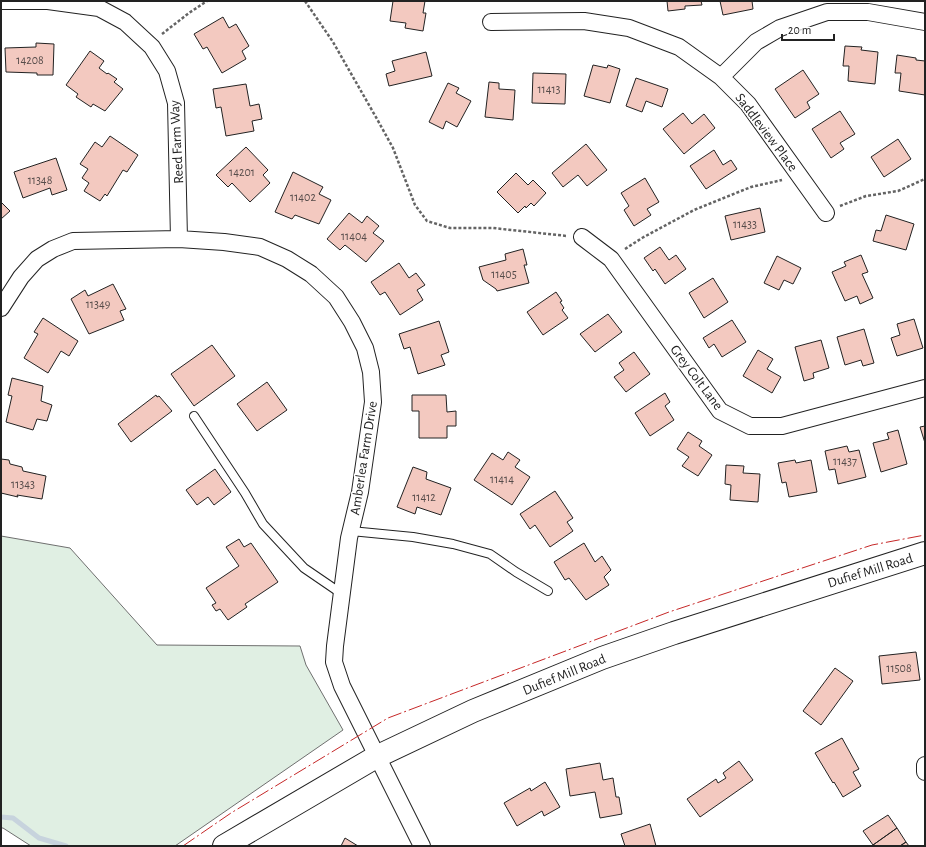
<svg xmlns="http://www.w3.org/2000/svg" width="926" height="847" viewBox="0 0 926 847" font-family="'Alegreya Sans',sans-serif">
<rect width="100%" height="100%" fill="#fff"/>
<path fill="#e0efe3" stroke="#6f6f6f" d="M1,536L70,548L157,645L300,646L306,665L343,730L175,846H31L3,828H1Z"/>
<g fill="none" stroke-linecap="round" stroke-linejoin="round">
<path stroke="#c7d3dd" stroke-width="5" d="M1,817L13,818L39,838L66,846"/>
</g>
<path fill="#f3c9c0" stroke="#222" d="M393,1H425L423,13H426L423,31L405,28L406,23L390,21Z
M667,1H701L702,5L685,6V9L668,11Z
M720,1H752L753,9L723,15Z
M223,17L229,28L236,24L249,46L242,51L246,59L222,73L207,47L203,49L194,34Z
M36,43L54,44L53,75H37V73L6,72L5,48L36,47Z
M845,46L862,47L861,50L878,52L875,84L848,81L849,66H843Z
M90,51L104,61L99,68L107,74L108,73L117,79L114,82L123,89L105,111L93,104L91,107L76,97L78,94L66,85Z
M426,52L432,76L389,86L386,74L395,71L392,61Z
M897,55L916,58V60L925,61V95L899,91L901,73H895Z
M593,65L607,68L608,65L620,69L610,103L584,96Z
M803,70L819,94L807,102L810,108L795,118L775,89Z
M533,73L566,74L565,104L532,103Z
M636,78L668,89L662,107L646,101L642,112L626,106Z
M489,82L499,83V89L515,90L513,120L485,117Z
M448,83L459,88L456,93L471,101L457,127L446,121L443,129L429,122Z
M246,84L250,106L259,104L262,119L252,121L254,131L226,136L221,107L216,108L213,89Z
M840,111L855,134L840,143L844,149L831,158L812,129Z
M683,113L692,124L704,114L715,128L684,154L663,129Z
M110,136L138,155L127,172L123,170L107,196L105,194L100,201L84,191L89,183L82,178L88,169L80,164L95,142L102,147Z
M898,139L911,159L884,177L871,157Z
M586,144L607,170L587,186L578,175L563,187L552,173Z
M246,147L268,170L263,175L270,183L250,202L232,183L228,187L216,175Z
M714,150L723,165L731,160L737,169L706,189L690,166Z
M56,158L67,190L52,195L50,188L23,198L14,172Z
M293,172L323,187L319,194L331,200L319,224L295,215L292,219L275,212Z
M516,173L528,185L533,180L546,193L534,206L531,203L526,208L525,206L518,213L497,192Z
M645,178L659,202L647,209L651,215L634,226L624,210L629,206L621,193Z
M1,202L10,211L1,219Z
M760,208L765,232L731,240L725,216Z
M349,213L362,223L367,216L379,226L373,233L384,241L366,262L345,245L340,250L327,239Z
M886,215L914,224L906,250L873,241L876,230L881,231Z
M660,247L669,260L676,255L686,269L665,284L655,269L653,271L644,258Z
M523,249L527,265H524L529,283L497,291L496,289L483,280L479,267L506,260L505,254Z
M861,255L868,272L862,274L873,298L860,304L857,296L845,301L832,272L846,266L844,262Z
M777,256L801,268L793,284L784,280L779,290L764,283Z
M399,263L409,278L416,273L425,285L417,290L423,300L400,315L385,292L380,295L371,282Z
M713,278L728,302L704,318L689,293Z
M113,284L126,309L120,311L124,320L89,334L71,299L85,290L88,296Z
M556,292L562,301L560,302L564,308L562,310L568,318L543,335L527,312Z
M608,314L622,332L595,352L580,334Z
M43,318L78,341L69,356L61,351L48,373L24,358L38,334L34,332Z
M914,319L923,348L897,356L891,338L900,335L897,324Z
M732,320L746,342L722,357L714,344L709,348L703,338Z
M439,321L449,352L441,355L445,365L418,374L410,347L404,349L399,334Z
M864,329L874,363L863,366L861,360L845,365L837,337Z
M821,340L829,368L813,373L814,378L804,381L795,347Z
M212,345L235,376L194,406L171,374Z
M758,350L773,359L767,369L781,377L772,393L743,376Z
M634,352L650,374L626,392L614,377L624,370L619,363Z
M12,378L43,386L41,401L52,405L47,421L37,419L33,430L6,422L12,396L8,395Z
M267,382L287,410L257,431L237,404Z
M665,393L670,402L665,406L674,420L650,436L635,413Z
M156,395L157,397L159,396L172,411L131,442L118,424Z
M412,395H446L447,412L456,411V426H447V438H419V411H412Z
M925,426V443L920,427Z
M898,430L907,464L881,472L873,443L889,439L887,433Z
M688,432L702,441L699,446L712,455L698,476L682,466L689,457L677,449Z
M847,446L849,452L859,450L866,477L838,484L835,469L829,470L825,451Z
M508,452L520,460L515,467L530,477L512,505L474,480L492,453L503,460Z
M1,459L9,460L10,464L22,467L23,471L46,476L42,499L17,495L18,497L1,493Z
M795,460L796,463L811,460L817,492L789,497L786,482L782,483L778,463Z
M726,465L744,466L743,473L760,474L758,502L730,500L731,485L725,484Z
M413,467L427,472L426,479L451,488L441,515L417,507L415,514L397,507Z
M215,469L231,492L214,505L208,497L197,505L186,490Z
M555,491L573,518L567,522L573,531L550,547L535,525L530,529L520,514Z
M239,539L244,547L251,543L278,582L245,604L247,607L228,620L220,609L216,611L212,605L216,603L206,588L239,566L226,547Z
M584,543L595,562L602,556L611,570L604,577L609,585L586,600L569,578L565,580L554,562Z
M916,652L920,680L882,684L879,656Z
M835,668L853,681L821,725L803,711Z
M842,738L859,769L853,772L861,786L843,797L834,782L833,783L815,753Z
M739,761L753,780L700,817L687,799L716,779L718,783L726,778L723,773Z
M600,763L603,780L613,778L616,797H619L622,814L600,818L595,792L570,796L566,769Z
M545,782L560,807L544,816L542,811L517,826L504,803L530,788L531,791Z
M888,815L897,828L873,845L863,831Z
M650,824L656,846H625L621,834Z
M897,828L906,842L900,846H873V845Z
M345,838L358,846H341Z
M906,842L909,846H900Z"/>
<g fill="none" stroke-linecap="round" stroke-linejoin="round">
<g stroke="#222" stroke-width="10">
<path id="lane" d="M194,416L245,493L263,524L304,568L342,594
M351,531L413,537L453,544L490,554L516,572L548,591"/>
</g>
<g stroke="#222" stroke-width="18">
<path id="street" d="M1,1H48L99,8L125,22L152,47L167,71L176,103L179,239
M491,22L584,21L629,28L679,47L721,77L748,104L826,213
M721,77L756,42L780,28L827,12H868L925,22
M582,237L611,259L720,411L750,426H782L925,388
M1,308L21,277L37,259L53,249L73,241L179,239L224,242L260,247L287,259L311,274L336,297L352,322L365,348L371,372L373,402L360,492L349,538L335,646L334,662L342,686L422,846
M925,765V772"/>
</g>
<g stroke="#222" stroke-width="24">
<path id="secondary" d="M224,846L376,757L473,711L602,658L674,633L925,553"/>
</g>
<path stroke="#646464" stroke-width="2.5" stroke-dasharray="3 2" stroke-linecap="butt" d="M305,1L333,42L377,119L393,148L415,205L427,221L450,228H493L567,236
M162,34L189,13L207,1
M840,206L866,196L898,191L925,179
M625,249L642,238L694,210L751,187L782,180"/>
<use href="#lane" stroke="#fff" stroke-width="8"/>
<use href="#street" stroke="#fff" stroke-width="16"/>
<use href="#secondary" stroke="#fff" stroke-width="22"/>
<path stroke="#c62828" stroke-width="1" stroke-dasharray="14 3 2 3" stroke-linecap="butt" d="M183,846L231,813L388,718L669,612L872,545L925,535"/>
</g>
<g text-anchor="middle" stroke-width="3" stroke-linejoin="round" paint-order="stroke">
<g font-size="12" fill="#564c4a">
<text x="30" y="64">14208</text>
<text x="549" y="93">11413</text>
<text x="242" y="176">14201</text>
<text x="40" y="184">11348</text>
<text x="303" y="201">11402</text>
<text x="745" y="228">11433</text>
<text x="354" y="240">11404</text>
<text x="504" y="278">11405</text>
<text x="98" y="308">11349</text>
<text x="845" y="465">11437</text>
<text x="502" y="483">11414</text>
<text x="23" y="488">11343</text>
<text x="424" y="501">11412</text>
<text x="899" y="672">11508</text>
</g>
<g font-size="14" fill="#222" stroke="#fff">
<text transform="translate(767 132) rotate(53)" y="5">Saddleview Place</text>
<text transform="translate(176 142) rotate(-93)" y="5">Reed Farm Way</text>
<text transform="translate(697 377) rotate(53)" y="5">Grey Colt Lane</text>
<text transform="translate(363 458) rotate(-81)" y="5">Amberlea Farm Drive</text>
<text transform="translate(870 570) rotate(-17)" y="5">Dufief Mill Road</text>
<text transform="translate(564 674) rotate(-22)" y="5">Dufief Mill Road</text>
</g>
</g>
<rect width="926" height="847" fill="none" stroke="#222222" stroke-width="4"/>
<path d="M782 34v6h52v-6" fill="none" stroke="#222222" stroke-width="2"/>
<text x="788" y="34" font-size="12" fill="#222222" stroke="#ffffff" stroke-width="3" paint-order="stroke">20 m</text>
</svg>
